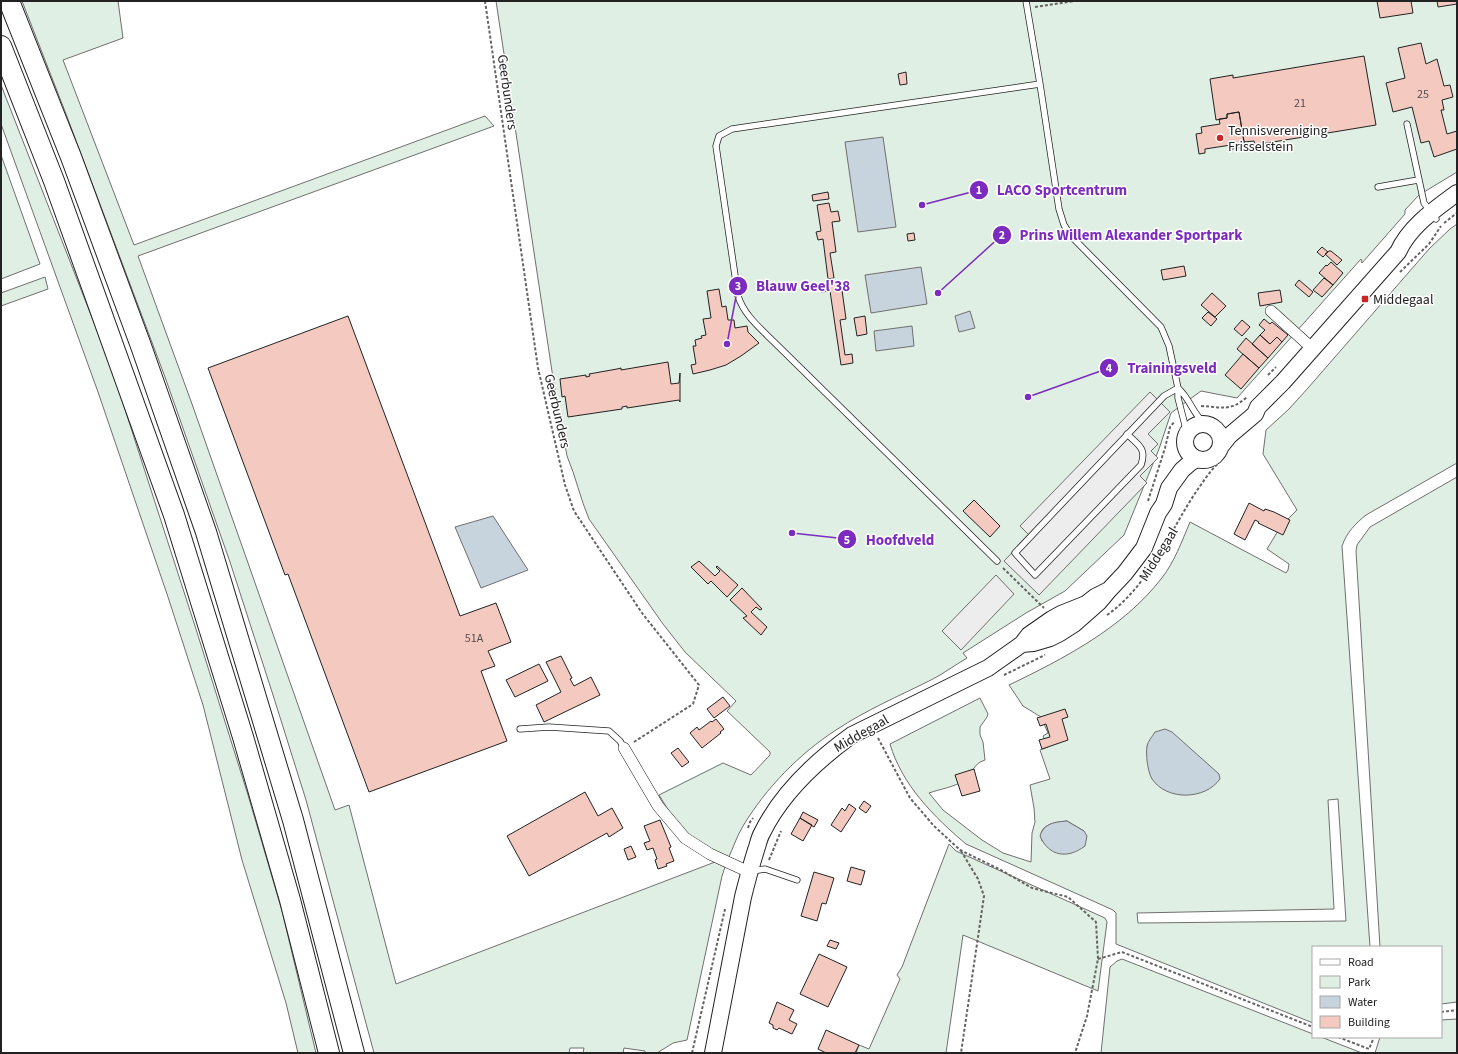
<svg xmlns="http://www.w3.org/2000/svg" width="1458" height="1054" viewBox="0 0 1458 1054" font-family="'Source Sans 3',sans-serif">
<rect width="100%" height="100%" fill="#fff"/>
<path fill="#e0efe3" stroke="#6f6f6f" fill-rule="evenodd" d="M22,1H118L123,38L63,60L134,245L485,116L494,126L138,256L192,404L335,810L349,805L396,984L715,862L725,867L722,876L687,1040L673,1043L657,1053H645V1051L624,1048L623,1053H583L584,1048H570L569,1053H374L306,800L273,695L230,562L165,377L66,114Z
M496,1H1457V172L1419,195L1405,210V214L1362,263L1361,259L1237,398L1201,391L1171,413L1159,449L1124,535L1065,591L1026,613L963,653L967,658C955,665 943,674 931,680C899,696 866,710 836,730C799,754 766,788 743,826C737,836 733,848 728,859L689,835L677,824L659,795L723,763L751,775L770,755V752L727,711L736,701L685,652L663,624L589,519C580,498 576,477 567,456L553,378Z
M1,85L98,333L119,391L195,626L248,795L282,911L316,1053H298L286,1003L242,860L203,705L168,597L98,392L1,124Z
M1,155L40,264L1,279Z
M1457,224V463L1366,515C1355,524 1347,532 1342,546L1370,947H1313V1023L1116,944V913L1113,910L966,844C934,817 902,785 890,744L980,698L988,714L987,717L980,727V735L983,742L985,760C972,764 974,773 965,780C955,787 940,789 929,793L943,810L982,840L1003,853L1031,862L1032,833L1035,822L1034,808L1030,785L1050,779L1040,750L1048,747L1043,736L1048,733L1041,717L1023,706L1009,685C1063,659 1123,628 1161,579C1174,563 1182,541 1190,522L1286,573L1288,570L1289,564L1267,549L1281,526L1297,510L1263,454L1266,430L1289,409L1308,388L1429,249L1450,229ZM1338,799L1346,921L1138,923L1137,913L1334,909L1328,800ZM1067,821L1084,831L1042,841C1036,825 1055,822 1067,821Z
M45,277L48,289L1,306V293Z
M1457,477V1002L1441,1004V947H1380L1356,551L1357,545L1370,527Z
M949,844L956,851L1105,918L1107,922L1098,991L963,935L946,1053H856L859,1045L869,1049L900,979L897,975L902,967Z
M1122,959L1313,1034V1037H1321L1362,1053H1101L1110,967L1117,961Z
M1457,1019V1053H1375L1380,1037H1441V1020Z"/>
<path fill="#ededed" stroke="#6f6f6f" d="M1150,392L1170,412L1148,434L1158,444L1151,451L1158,458L1140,476L1147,483L1039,595L1004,561L1029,535L1020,526Z
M996,575L1014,594L961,650L942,631Z"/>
<path fill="#c7d3dd" stroke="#6f6f6f" d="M883,137L896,227L858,232L845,142Z
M921,267L927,304L871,313L865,275Z
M970,311L975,328L959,332L955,316Z
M912,326L914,346L876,351L874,331Z
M493,516L528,570L481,588L455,527Z
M1165,729L1172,732L1219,774L1220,779C1205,800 1167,801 1152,779C1149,774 1148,767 1147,761C1147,757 1146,751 1147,746C1148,741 1152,737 1155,732Z
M1067,821L1084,831L1087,836L1085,846C1068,859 1049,857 1040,836C1044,823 1055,822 1067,821Z"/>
<path fill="#f3c9c0" stroke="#222" d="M1377,1H1411L1413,13L1380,18Z
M1437,1H1457V4L1438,7Z
M1421,43L1426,64L1437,59L1444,86L1450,85L1453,97L1442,100L1444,110H1441L1447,134L1457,131V149L1434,157L1429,141L1421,143L1412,107L1393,112L1386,83L1405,78L1398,48Z
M1364,56L1376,125L1255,145L1254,141L1244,142L1239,112L1227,114V118L1216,120L1210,79L1233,75V78Z
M906,72L907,84L900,85L898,74Z
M1239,112L1245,147L1232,149L1231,145L1205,149V153L1199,154L1196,134L1202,133L1201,127L1220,124L1219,119L1227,118V114Z
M828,192L829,199L813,201L812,195Z
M829,203L831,212L838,211L840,221L832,222L836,252L830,253L834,278L828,279L823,239L818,240L816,232L821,231L817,205Z
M914,233L915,240L908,241L907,234Z
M1322,247L1328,252L1323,257L1317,252Z
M1329,251H1331L1342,260L1337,265L1325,254Z
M1331,262L1343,273L1333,285L1319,273L1326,265L1327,266Z
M1184,266L1186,276L1163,280L1161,270Z
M1324,278L1333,285L1322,297L1313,290Z
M1299,280L1313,292L1309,297L1295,285Z
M836,283H841L846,319L840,320L845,355L852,354L853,363L841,365L830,291L821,292L820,286Z
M719,289L722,307L726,306L728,320H734L735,328L747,326L748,332L759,343L741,356L726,365L710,370L693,374L691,365L696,364L693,346H696L695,340L702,338L701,336L706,335L703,319L711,318L707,291Z
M1280,290L1282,302L1260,306L1258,293Z
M1212,293L1226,306L1215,317L1201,305Z
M1208,312L1217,319L1211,326L1202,318Z
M348,316L460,616L496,603L511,642L488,651L495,666L481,671L507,741L369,792L288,574L285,575L208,368Z
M865,316L867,334L857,336L854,318Z
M1264,319L1270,324L1272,322L1288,335L1282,342L1277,337L1270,344L1260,335L1265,330L1259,325Z
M1242,320L1250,327L1242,336L1234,329Z
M1260,335L1270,344L1277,337L1282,342L1268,358L1252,344Z
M1246,338L1268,358L1259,368L1237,349Z
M1243,354L1259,368L1241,389L1225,375Z
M668,362L671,384L679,383L680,373V402L679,400L627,408V406L622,407V409L568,417L565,396L562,397L560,379L586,375V377L590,376L589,374L617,369L621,368V370Z
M974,500L1000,526L990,537L963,511Z
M1249,503L1264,511L1265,509L1274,512L1290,520L1283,535L1258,523L1259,522L1255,520L1245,540L1234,534Z
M699,561L715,576L720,571L716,567L717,566L738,585L727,597L711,581L708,584L691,567Z
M742,588L762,609L760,610L756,607L751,612L767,627L761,635L743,618L747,616L730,600Z
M561,656L572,678L570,679L574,686L591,677L600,695L544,722L536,705L561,692L546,662Z
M539,664L548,681L515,697L506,680Z
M723,697L730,706L714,718L707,709Z
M1065,709L1068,717L1062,719L1068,740L1042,749L1039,740L1050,737L1046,724L1040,726L1037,718Z
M716,719L724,729L720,732L721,733L702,748L690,733L697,727L699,730L711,721L712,722Z
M678,748L689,762L682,767L671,753Z
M974,769L980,791L962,796L955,775Z
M585,792L598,816L612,808L623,828L609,837L607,833L529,876L507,836Z
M864,801L871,806L866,813L859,808Z
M849,804L856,809L841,832L831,825L842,808L845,811Z
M803,812L818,820L814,827L800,818Z
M800,818L812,825L803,841L791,834Z
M660,820L671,847L669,848L674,861L666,864L667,866L658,869L655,860L657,859L653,848L647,850L644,843L650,841L644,826Z
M631,846L636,857L628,860L624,849Z
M851,867L865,871L861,885L847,881Z
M814,872L834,878L826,904L822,903L817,921L801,916Z
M830,940L839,943L836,949L827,946Z
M819,954L847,967L828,1007L800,994Z
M777,1002L794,1010L789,1020L797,1024L792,1034L779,1028L777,1030L773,1028V1025L769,1023Z
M826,1030L859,1045L855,1053H826L818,1049Z"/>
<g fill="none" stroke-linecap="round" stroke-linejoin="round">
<g stroke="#222" stroke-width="7">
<path id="lane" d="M1026,1L1040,84L1059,209L1064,225L1071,236L1161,327L1169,346L1178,388V398L1187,433
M1407,124L1424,203L1436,219
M1378,187L1418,180
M1178,388C1191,400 1192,413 1205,424
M1127,434C1138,445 1147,448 1141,465L1035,575L1015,553L1164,396L1178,388
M997,561L774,342C760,328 744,315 738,296L716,146L719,136L732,129L1040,84
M520,729L549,727L609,731L620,741L624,748
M752,871L765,869L797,880"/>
</g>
<g stroke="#222" stroke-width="12">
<path id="street" d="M1271,311L1313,349
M624,748L658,806L685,838L710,854L749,872"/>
</g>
<g stroke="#222" stroke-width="18">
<path id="secondary" d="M1185 442a18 18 0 1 1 36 0a18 18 0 1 1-36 0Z
M1221,446L1229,436L1255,414L1258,407L1283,382L1398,252C1410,226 1434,210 1457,193
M1022,644L1033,643L1050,638L1060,633L1074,624L1099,602L1109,590L1125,573L1144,548L1158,513L1164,504L1169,488L1182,470L1190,463L1196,459
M713,1053L743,897C747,881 751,866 756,850C758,845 759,838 762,833C782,792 816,761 852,735L988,668L1022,644L1029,635L1052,619L1061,614L1086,604L1095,597L1109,590"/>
</g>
<g stroke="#222" stroke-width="22">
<path id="highway" d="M9,1L71,157L141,346L206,532L293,820L354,1053
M1,46L54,181L174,515L243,737L290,900L329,1053"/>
</g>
<path stroke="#646464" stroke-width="2" stroke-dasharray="3 2" stroke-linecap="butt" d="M485,1L538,368L565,485L574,511L642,613L699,685L693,704L634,742
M1035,7L1074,1
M1444,223L1457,213
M1400,272L1429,244L1441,226
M1268,375L1276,367
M1201,406C1221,407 1230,412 1247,397
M1148,501L1165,448L1170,427L1175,421
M1003,568L1044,608
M1107,615C1151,584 1169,531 1198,489C1205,479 1212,468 1221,461
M1004,675L1045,655
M878,738L910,798L934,826L960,850L1001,870L1032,888L1068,897L1096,922L1098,959L1087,1016L1075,1053
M748,828L750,822L753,818
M961,851L978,879L984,896L961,1053
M769,860L781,831
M1098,959L1122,952L1313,1027
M1441,1012L1457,1010
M1338,1037L1369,1049L1374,1037
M692,1053L725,909"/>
<use href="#lane" stroke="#fff" stroke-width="5.5"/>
<use href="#street" stroke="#fff" stroke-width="11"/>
<use href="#secondary" stroke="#fff" stroke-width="16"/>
<use href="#highway" stroke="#fff" stroke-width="20"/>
</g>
<g fill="#c62828" stroke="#fff" stroke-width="1.5">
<circle cx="1220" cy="138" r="4"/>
<rect x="1361" y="295" width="8" height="8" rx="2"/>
</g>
<g text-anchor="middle" stroke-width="3" stroke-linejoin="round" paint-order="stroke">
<g font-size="12" fill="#564c4a">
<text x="1423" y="98">25</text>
<text x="1300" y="107">21</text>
<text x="474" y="642">51A</text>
</g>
<g font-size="14" fill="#222" stroke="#fff">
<text transform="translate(508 92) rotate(82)" y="5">Geerbunders</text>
<text transform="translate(558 411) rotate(77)" y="5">Geerbunders</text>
<text transform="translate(1158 554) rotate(-58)" y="5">Middegaal</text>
<text transform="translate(861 733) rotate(-30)" y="5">Middegaal</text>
</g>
<g font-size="14" fill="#222" stroke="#fff" text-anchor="start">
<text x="1228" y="135">Tennisvereniging<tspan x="1228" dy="16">Frisselstein</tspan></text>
<text x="1373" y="304">Middegaal</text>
</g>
</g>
<path fill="none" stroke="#7b2cbf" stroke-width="1.5" d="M922 205L979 190M938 293L1002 235M727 344L738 286M1028 397L1109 368M792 533L847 539"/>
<g fill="#7b2cbf" stroke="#fff" stroke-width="1.5">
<circle cx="922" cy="205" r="4"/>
<circle cx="938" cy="293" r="4"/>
<circle cx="727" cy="344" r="4"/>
<circle cx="1028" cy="397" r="4"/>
<circle cx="792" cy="533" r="4"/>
<circle cx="979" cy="190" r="10"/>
<circle cx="1002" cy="235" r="10"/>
<circle cx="738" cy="286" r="10"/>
<circle cx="1109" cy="368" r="10"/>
<circle cx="847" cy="539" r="10"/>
</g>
<g font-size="12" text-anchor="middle" font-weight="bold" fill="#fff">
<text x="979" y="194">1</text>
<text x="1002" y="239">2</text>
<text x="738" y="290">3</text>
<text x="1109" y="372">4</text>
<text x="847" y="544">5</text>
</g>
<g font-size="15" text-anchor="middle" font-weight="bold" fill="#7b2cbf" stroke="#fff" stroke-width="3" stroke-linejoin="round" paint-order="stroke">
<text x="1062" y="195">LACO Sportcentrum</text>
<text x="1131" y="240">Prins Willem Alexander Sportpark</text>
<text x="803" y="291">Blauw Geel'38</text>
<text x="1172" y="373">Trainingsveld</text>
<text x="900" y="545">Hoofdveld</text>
</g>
<rect width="1458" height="1054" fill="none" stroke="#222222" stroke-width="4"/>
<rect x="1312" y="946" width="130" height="92" fill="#ffffff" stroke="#a7a7a7"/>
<rect x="1320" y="959" width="20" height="6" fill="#ffffff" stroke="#a7a7a7"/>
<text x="1348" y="966" font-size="12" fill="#222222">Road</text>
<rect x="1320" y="976" width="20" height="12" fill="#e0efe3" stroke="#a7a7a7"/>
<text x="1348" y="986" font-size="12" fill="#222222">Park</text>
<rect x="1320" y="996" width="20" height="12" fill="#c7d3dd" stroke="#a7a7a7"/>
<text x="1348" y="1006" font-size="12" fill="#222222">Water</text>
<rect x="1320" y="1016" width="20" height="12" fill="#f3c9c0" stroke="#a7a7a7"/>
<text x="1348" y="1026" font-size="12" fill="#222222">Building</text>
</svg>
